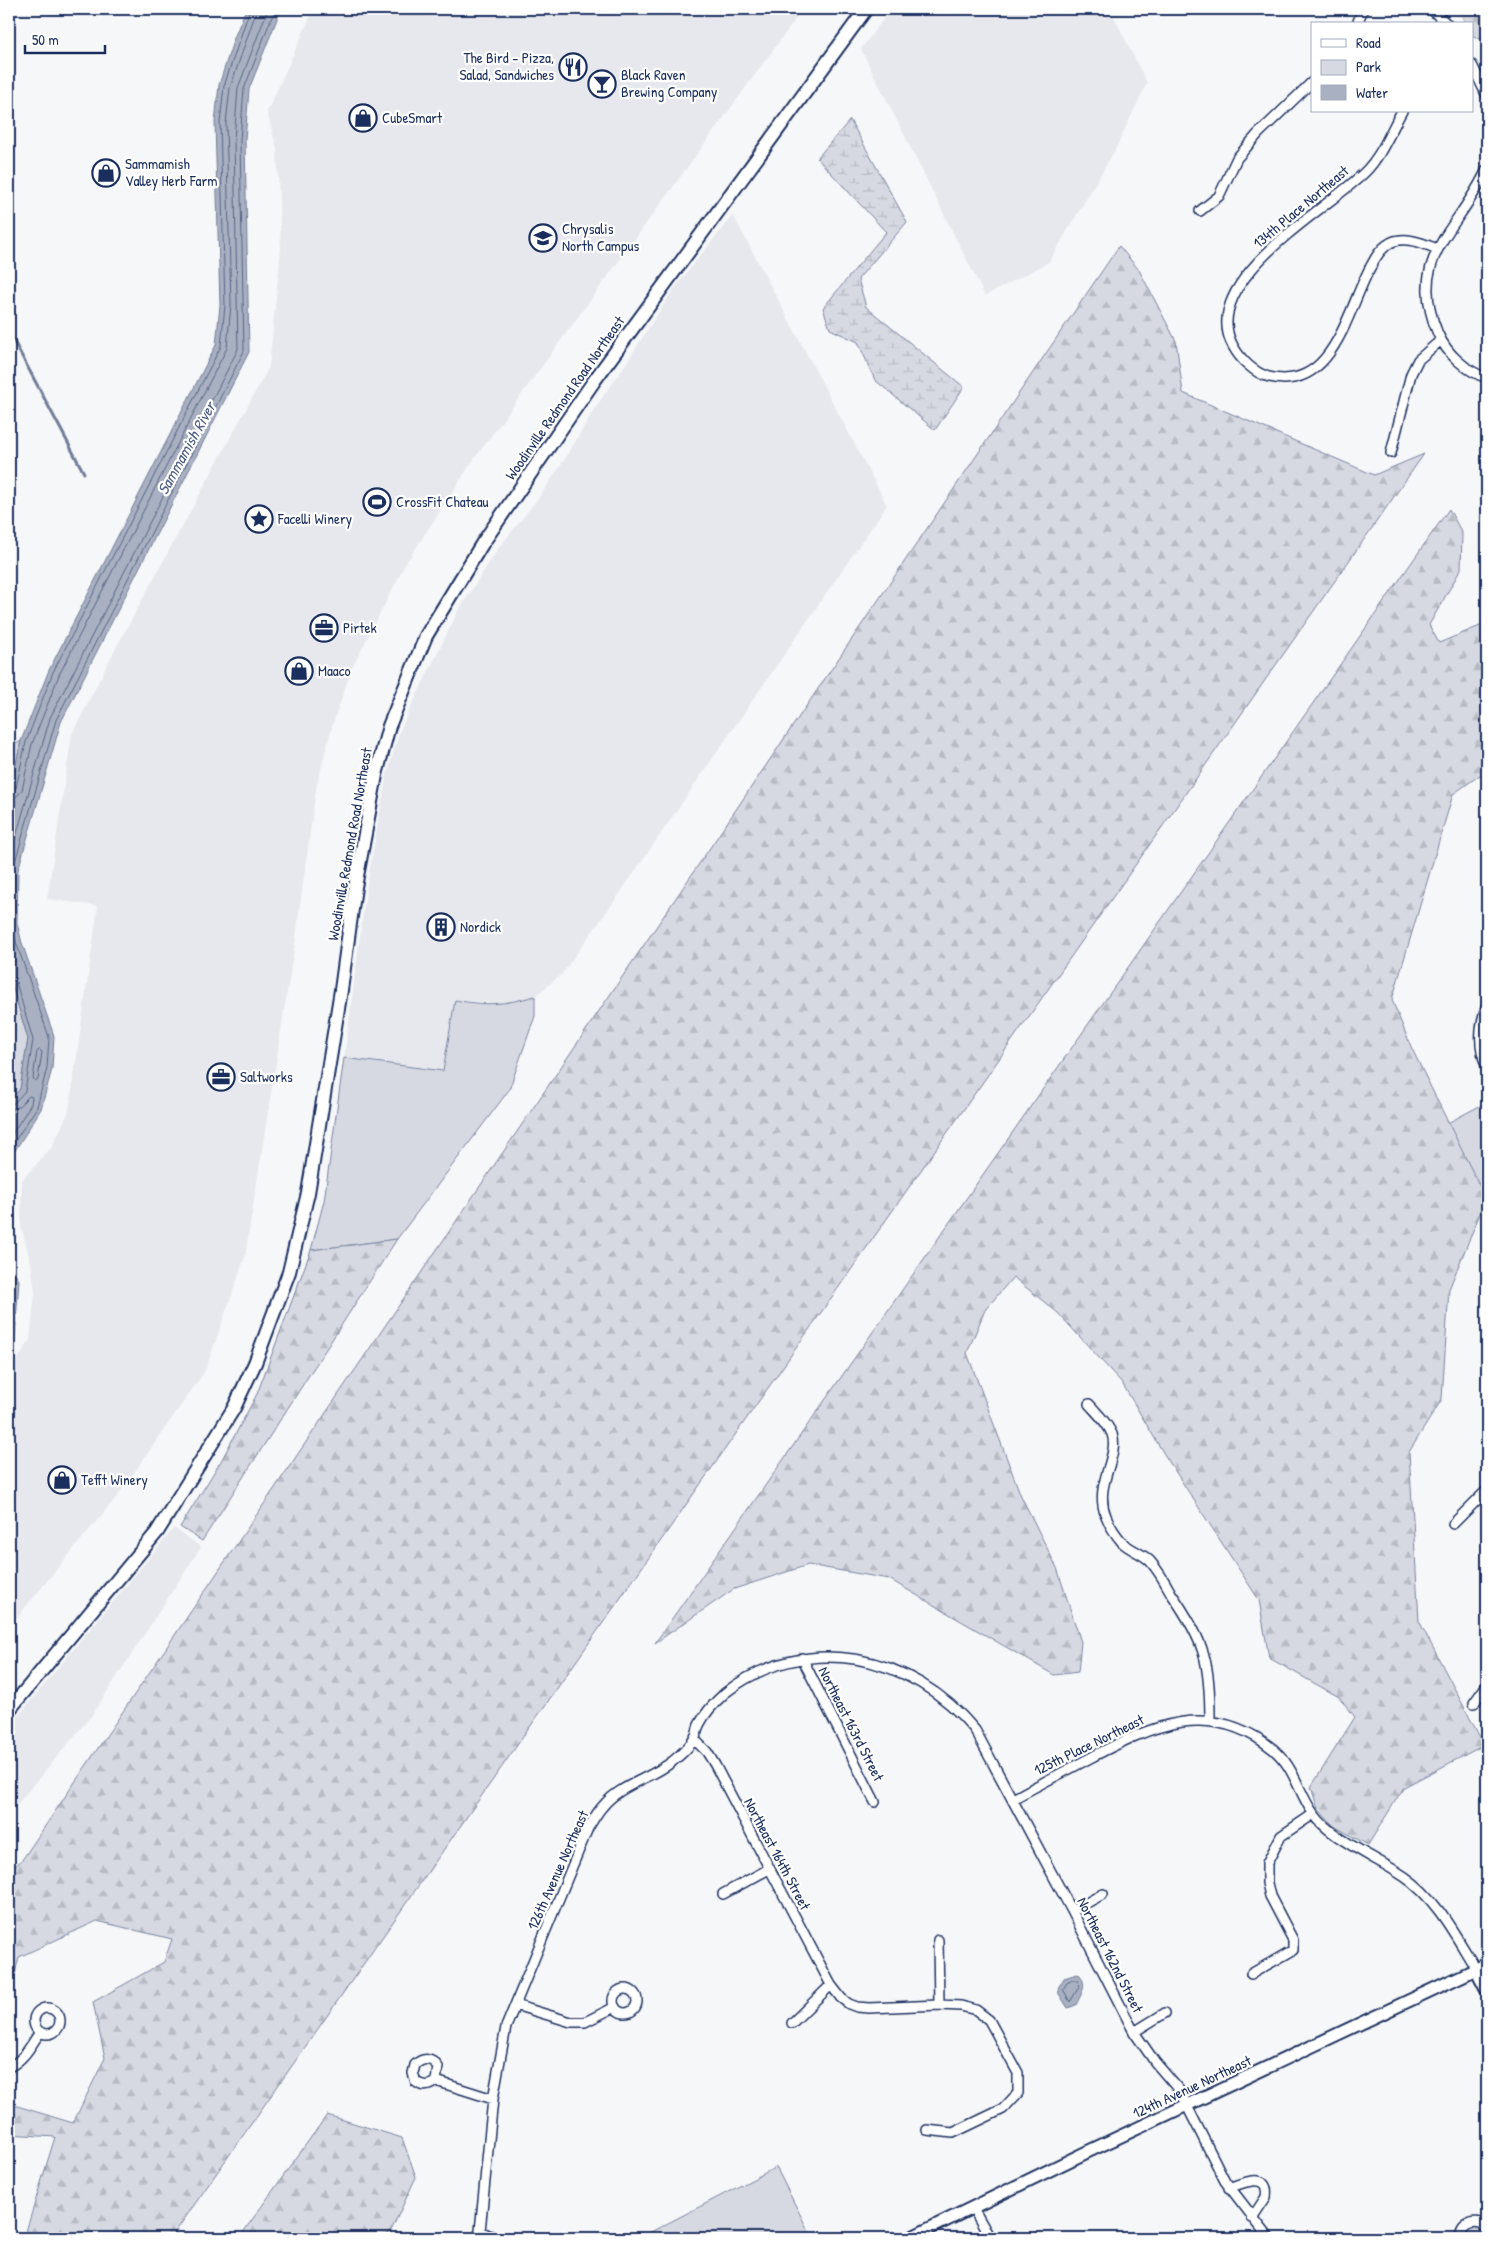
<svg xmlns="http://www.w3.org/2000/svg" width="1496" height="2247" viewBox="0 0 1496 2247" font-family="'Patrick Hand',sans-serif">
<defs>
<pattern id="forest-firs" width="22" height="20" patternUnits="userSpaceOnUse" patternTransform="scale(1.25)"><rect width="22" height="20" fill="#d6d9e2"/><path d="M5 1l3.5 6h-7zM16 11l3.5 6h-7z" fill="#b7bbc4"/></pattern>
<pattern id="wetland-marsh" width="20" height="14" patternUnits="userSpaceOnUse" patternTransform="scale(1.25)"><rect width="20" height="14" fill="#d6d9e2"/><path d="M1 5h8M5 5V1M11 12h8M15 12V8" fill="none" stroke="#b7bbc4"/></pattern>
</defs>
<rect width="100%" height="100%" fill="#f6f7f9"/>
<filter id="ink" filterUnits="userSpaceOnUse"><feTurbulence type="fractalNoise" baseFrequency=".02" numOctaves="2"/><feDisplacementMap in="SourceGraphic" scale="10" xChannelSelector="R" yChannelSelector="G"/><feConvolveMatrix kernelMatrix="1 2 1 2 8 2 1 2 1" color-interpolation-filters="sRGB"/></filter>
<g filter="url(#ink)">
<path fill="#e6e8ee" d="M314,9H803L472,462L406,563L352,668L333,723L316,788L296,936L245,1257L205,1371L119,1494L9,1627V1373L30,1340L35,1292L31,1262L21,1226L22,1180L52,1147L69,1111L98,906L47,899L72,734L110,659L269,367L281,248L277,149L267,112Z
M891,9H1110L1147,83L1115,150L1049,262L985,296L861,49Z
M733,215L887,505L618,896L561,975L535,996L505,1004L455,1000L443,1071L344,1058L366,891L386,778L400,730L458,611L498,549L540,496L567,456L596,406L618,376L673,290Z
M174,1528L201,1547L92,1715L9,1814V1727Z"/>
<path fill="#d6d9e2" stroke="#7884a0" d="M21,741L9,797V748Z
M9,975L28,1039L20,1089L9,1101Z
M535,996V1016L509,1090L397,1239L311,1250L324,1201L344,1058L443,1071L455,1000C488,1006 502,1005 535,996Z
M1487,1102V1189L1477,1194L1442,1126Z
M776,2167L812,2238H639L763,2174Z"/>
<path fill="url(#forest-firs)" stroke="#7884a0" d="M1458,9H1487V41L1473,36L1472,24H1466Z
M1119,246L1139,270L1176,341L1183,393L1374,475L1424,454L171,2238H24L55,2137L9,2134V2123L14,2105L73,2123L105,2058L93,2002L164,1962L172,1939L97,1921L19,1957L9,1998V1871L22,1860Z
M1449,509L1462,533L1461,569L1429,625L1439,643L1487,623V770L1453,794L1392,1000L1412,1049L1486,1199L1449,1289L1442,1399L1409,1452L1419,1621L1484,1745L1404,1787L1368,1845L1334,1826L1318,1809L1311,1787L1355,1717L1339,1697L1269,1658L1259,1600L1164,1454L1122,1383L1058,1313L1013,1277L985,1310L967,1353L1021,1496L1057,1568L1081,1642L1078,1672L1054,1675L889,1579L808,1565L734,1589L655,1643Z
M397,1239L202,1541L180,1527L221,1461L257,1394L311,1250Z
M327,2115L402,2138L416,2177L390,2233L374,2238H239Z"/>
<path fill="url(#wetland-marsh)" stroke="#7884a0" d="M850,120L907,222L858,279L866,307L964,387L935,430L875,380L858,342L830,329L823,308L886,232L817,158Z"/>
<path fill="#a9b0c1" stroke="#707c99" d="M246,9H281L249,89L245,140L249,352L61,722L18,870L17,923L22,943L54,1036L52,1069L41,1109L9,1160V1101L20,1089L28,1039L9,975V797L21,741L49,670L216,345L220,305L215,122L219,85L234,38Z
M9,1265L19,1280L15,1336L9,1342Z
M1077,1974L1080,1975C1088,1986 1081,1994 1076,2005L1068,2008L1059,1994L1058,1988L1064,1978Z"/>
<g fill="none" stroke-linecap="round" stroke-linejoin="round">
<path stroke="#546386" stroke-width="1" d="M9,792L16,788L26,742L53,672L221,346L225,305L220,123L224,86L250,9
M9,798L16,797L22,790L32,744L59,675L227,348L231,304L226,123L230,88L257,9
M9,861L50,718L238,349L234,140L238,88L268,9
M9,978L16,982L33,1040L25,1091L14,1103L9,1104
M40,1050L42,1052L38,1079L35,1081L33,1078L37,1052Z
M9,1110L17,1108L29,1096L32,1097L31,1104L9,1139
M9,1150L37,1107L47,1068L49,1037L17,945L12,924L13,869L56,720L244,351L240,140L244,89L275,9
M9,1274L13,1282L9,1335
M1073,1980H1078L1079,1987L1070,2002L1063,1989L1067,1983Z"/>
<path stroke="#707c99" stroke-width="3" d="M9,332L84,473"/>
<g stroke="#1b2f5e" stroke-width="12">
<path id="street" d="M1431,9L1447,24
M1357,24L1363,9
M1472,65L1487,96
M1402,111C1390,132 1382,155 1365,172C1328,209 1197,281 1233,346C1240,359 1254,373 1269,377C1334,393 1348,307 1371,266C1375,258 1380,250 1387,245C1401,234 1423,243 1437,249
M1487,169C1460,230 1405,256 1438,334C1447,354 1466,371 1487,378
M1200,211L1219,196L1237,158L1258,134L1312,82
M1391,453L1411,374L1418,360L1441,340
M1487,1005C1479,1027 1478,1046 1487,1068
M1089,1404C1097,1413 1107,1422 1112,1434C1120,1457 1093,1485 1106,1516C1109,1524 1116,1535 1122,1542C1130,1550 1142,1553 1150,1561C1158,1570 1165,1582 1171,1593C1205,1642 1210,1661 1210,1721
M1453,1524L1487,1490
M802,1658L875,1802
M1474,1703L1487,1685
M694,1739L707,1752L715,1765L831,1985L841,1998L849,2004L857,2007L869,2008L939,2005L961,2006L976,2010L989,2020L1018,2073V2093L1003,2109L953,2133L927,2130
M1013,1799C1038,1785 1064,1772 1090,1758C1151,1726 1210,1698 1273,1749C1300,1771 1299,1806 1328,1829C1351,1848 1380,1860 1405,1877C1437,1899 1456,1937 1476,1969
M723,1894L769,1869
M1072,1911L1103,1894
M938,1940L939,2005
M1251,1974L1293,1950V1940L1270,1896L1267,1883V1863L1281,1836L1312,1815
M613 2001a12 12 0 1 1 24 0a12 12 0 1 1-24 0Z
M515,2005L571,2022H585L615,2007
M34 2021a13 13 0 1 1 26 0a13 13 0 1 1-26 0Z
M792,2023L831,1985
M1134,2032L1165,2013
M9,2067C24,2060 31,2045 40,2032
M436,2081C430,2087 423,2087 416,2082L413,2073L415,2065C423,2057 432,2058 438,2067L436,2081L493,2099
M1229,2188C1242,2183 1270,2171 1266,2197L1252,2218
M973,2208L990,2238
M480,2231L495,2238
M477,2238L480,2231L493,2099L506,2027L588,1828C593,1821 597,1812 603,1806C621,1784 651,1779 673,1761C679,1756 690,1747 694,1739C697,1735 697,1730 699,1725C705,1713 715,1702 725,1693C805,1630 913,1654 975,1730L1072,1911L1134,2032L1155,2062L1179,2090L1225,2181L1269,2238
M1460,2238C1461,2227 1469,2221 1481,2224L1487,2229"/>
</g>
<g stroke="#1b2f5e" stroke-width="15">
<path id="secondary" d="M1476,1969L1487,1990
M910,2238L1087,2152L1487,1964"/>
</g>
<g stroke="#1b2f5e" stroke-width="16">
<path id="primary" d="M9,1710L157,1532L234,1408L255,1363L289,1272L308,1193L341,990L355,887L376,775L389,726L426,636L482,544L594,381L866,9"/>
</g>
<use href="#street" stroke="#fff" stroke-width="9"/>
<use href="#secondary" stroke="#fff" stroke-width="11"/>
<use href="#primary" stroke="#fff" stroke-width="12"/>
</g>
</g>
<defs>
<g id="restaurant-ring" transform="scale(1.4375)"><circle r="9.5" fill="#fff" stroke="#1b2f5e" stroke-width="1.5"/><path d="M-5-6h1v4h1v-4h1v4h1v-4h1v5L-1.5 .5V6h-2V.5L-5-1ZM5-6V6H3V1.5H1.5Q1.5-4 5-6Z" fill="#1b2f5e"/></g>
<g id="bar-ring" transform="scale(1.4375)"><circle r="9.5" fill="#fff" stroke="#1b2f5e" stroke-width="1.5"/><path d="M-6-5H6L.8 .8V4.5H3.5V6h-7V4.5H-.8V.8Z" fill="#1b2f5e"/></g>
<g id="shop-ring" transform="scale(1.4375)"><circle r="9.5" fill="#fff" stroke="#1b2f5e" stroke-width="1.5"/><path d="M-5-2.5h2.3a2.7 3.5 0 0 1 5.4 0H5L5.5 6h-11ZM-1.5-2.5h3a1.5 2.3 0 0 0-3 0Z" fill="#1b2f5e"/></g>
<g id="school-ring" transform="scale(1.4375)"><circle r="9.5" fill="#fff" stroke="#1b2f5e" stroke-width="1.5"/><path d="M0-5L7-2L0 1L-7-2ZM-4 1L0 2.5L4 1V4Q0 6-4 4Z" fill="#1b2f5e"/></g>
<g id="stadium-ring" transform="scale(1.4375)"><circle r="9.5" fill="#fff" stroke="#1b2f5e" stroke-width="1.5"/><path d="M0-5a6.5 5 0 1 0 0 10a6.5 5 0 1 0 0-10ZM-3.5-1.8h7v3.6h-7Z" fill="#1b2f5e"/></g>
<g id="sight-ring" transform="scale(1.4375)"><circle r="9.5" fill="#fff" stroke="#1b2f5e" stroke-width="1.5"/><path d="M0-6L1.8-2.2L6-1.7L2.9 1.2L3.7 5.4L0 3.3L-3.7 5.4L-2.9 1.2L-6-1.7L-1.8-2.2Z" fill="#1b2f5e"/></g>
<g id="office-ring" transform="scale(1.4375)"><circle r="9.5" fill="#fff" stroke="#1b2f5e" stroke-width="1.5"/><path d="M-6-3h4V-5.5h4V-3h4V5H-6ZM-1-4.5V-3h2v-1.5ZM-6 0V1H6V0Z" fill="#1b2f5e"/></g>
<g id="building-ring" transform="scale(1.4375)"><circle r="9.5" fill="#fff" stroke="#1b2f5e" stroke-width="1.5"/><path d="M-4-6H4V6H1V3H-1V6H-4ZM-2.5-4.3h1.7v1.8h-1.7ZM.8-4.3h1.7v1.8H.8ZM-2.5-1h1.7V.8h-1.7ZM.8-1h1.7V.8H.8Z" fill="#1b2f5e"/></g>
</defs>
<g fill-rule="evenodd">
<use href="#restaurant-ring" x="573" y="67"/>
<use href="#bar-ring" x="602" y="84"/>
<use href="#shop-ring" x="363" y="118"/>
<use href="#shop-ring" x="106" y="173"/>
<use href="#school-ring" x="543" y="238"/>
<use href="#stadium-ring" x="377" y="502"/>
<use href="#sight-ring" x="259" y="519"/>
<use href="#office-ring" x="324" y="628"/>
<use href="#shop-ring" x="299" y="671"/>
<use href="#building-ring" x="441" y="927"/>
<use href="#office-ring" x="221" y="1077"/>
<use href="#shop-ring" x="62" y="1480"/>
</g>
<g text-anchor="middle" stroke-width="4.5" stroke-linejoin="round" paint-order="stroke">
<g font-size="15" fill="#1b2f5e" stroke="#fff" text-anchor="start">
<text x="554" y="63" text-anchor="end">The Bird - Pizza,<tspan x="554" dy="17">Salad, Sandwiches</tspan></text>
<text x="621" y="80">Black Raven<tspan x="621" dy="17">Brewing Company</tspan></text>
<text x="382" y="123">CubeSmart</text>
<text x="125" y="169">Sammamish<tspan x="125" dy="17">Valley Herb Farm</tspan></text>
<text x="562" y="234">Chrysalis<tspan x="562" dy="17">North Campus</tspan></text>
<text x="396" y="507">CrossFit Chateau</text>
<text x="278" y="524">Facelli Winery</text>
<text x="343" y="633">Pirtek</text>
<text x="318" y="676">Maaco</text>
<text x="460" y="932">Nordick</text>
<text x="240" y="1082">Saltworks</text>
<text x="81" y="1485">Tefft Winery</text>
</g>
<g font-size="15" fill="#1b2f5e" stroke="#fff">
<text transform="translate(1301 207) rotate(-40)" y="5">134th Place Northeast</text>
<text transform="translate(565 398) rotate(-55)" y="5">Woodinville Redmond Road Northeast</text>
<text transform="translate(350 844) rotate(-80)" y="5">Woodinville Redmond Road Northeast</text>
<text transform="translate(851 1724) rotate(63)" y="5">Northeast 163rd Street</text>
<text transform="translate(1089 1745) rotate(-26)" y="5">125th Place Northeast</text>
<text transform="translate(777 1854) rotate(62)" y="5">Northeast 164th Street</text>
<text transform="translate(558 1870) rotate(-66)" y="5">126th Avenue Northeast</text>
<text transform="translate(1110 1955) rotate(63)" y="5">Northeast 162nd Street</text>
<text transform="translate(1192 2087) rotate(-25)" y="5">124th Avenue Northeast</text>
</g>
<g font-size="16" font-style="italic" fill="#4d5c81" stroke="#fff">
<text transform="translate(186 448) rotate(-61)" y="6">Sammamish River</text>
</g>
</g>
<rect width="1496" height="2247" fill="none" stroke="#fff" stroke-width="30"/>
<rect x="15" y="15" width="1466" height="2217" fill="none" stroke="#1b2f5e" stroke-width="2" filter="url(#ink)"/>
<rect x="1311" y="22" width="162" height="90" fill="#ffffff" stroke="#a4acbf"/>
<rect x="1321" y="39" width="25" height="8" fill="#ffffff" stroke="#a4acbf"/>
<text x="1356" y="48" font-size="15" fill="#1b2f5e">Road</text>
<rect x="1321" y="60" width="25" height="15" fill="#d6d9e2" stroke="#a4acbf"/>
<text x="1356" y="72" font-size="15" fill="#1b2f5e">Park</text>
<rect x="1321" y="85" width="25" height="15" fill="#a9b0c1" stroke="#a4acbf"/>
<text x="1356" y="98" font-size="15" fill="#1b2f5e">Water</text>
<path d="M25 45v8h80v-8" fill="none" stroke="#1b2f5e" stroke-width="2.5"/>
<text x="32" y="45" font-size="15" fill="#1b2f5e" stroke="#ffffff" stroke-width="4" paint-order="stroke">50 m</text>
</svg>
